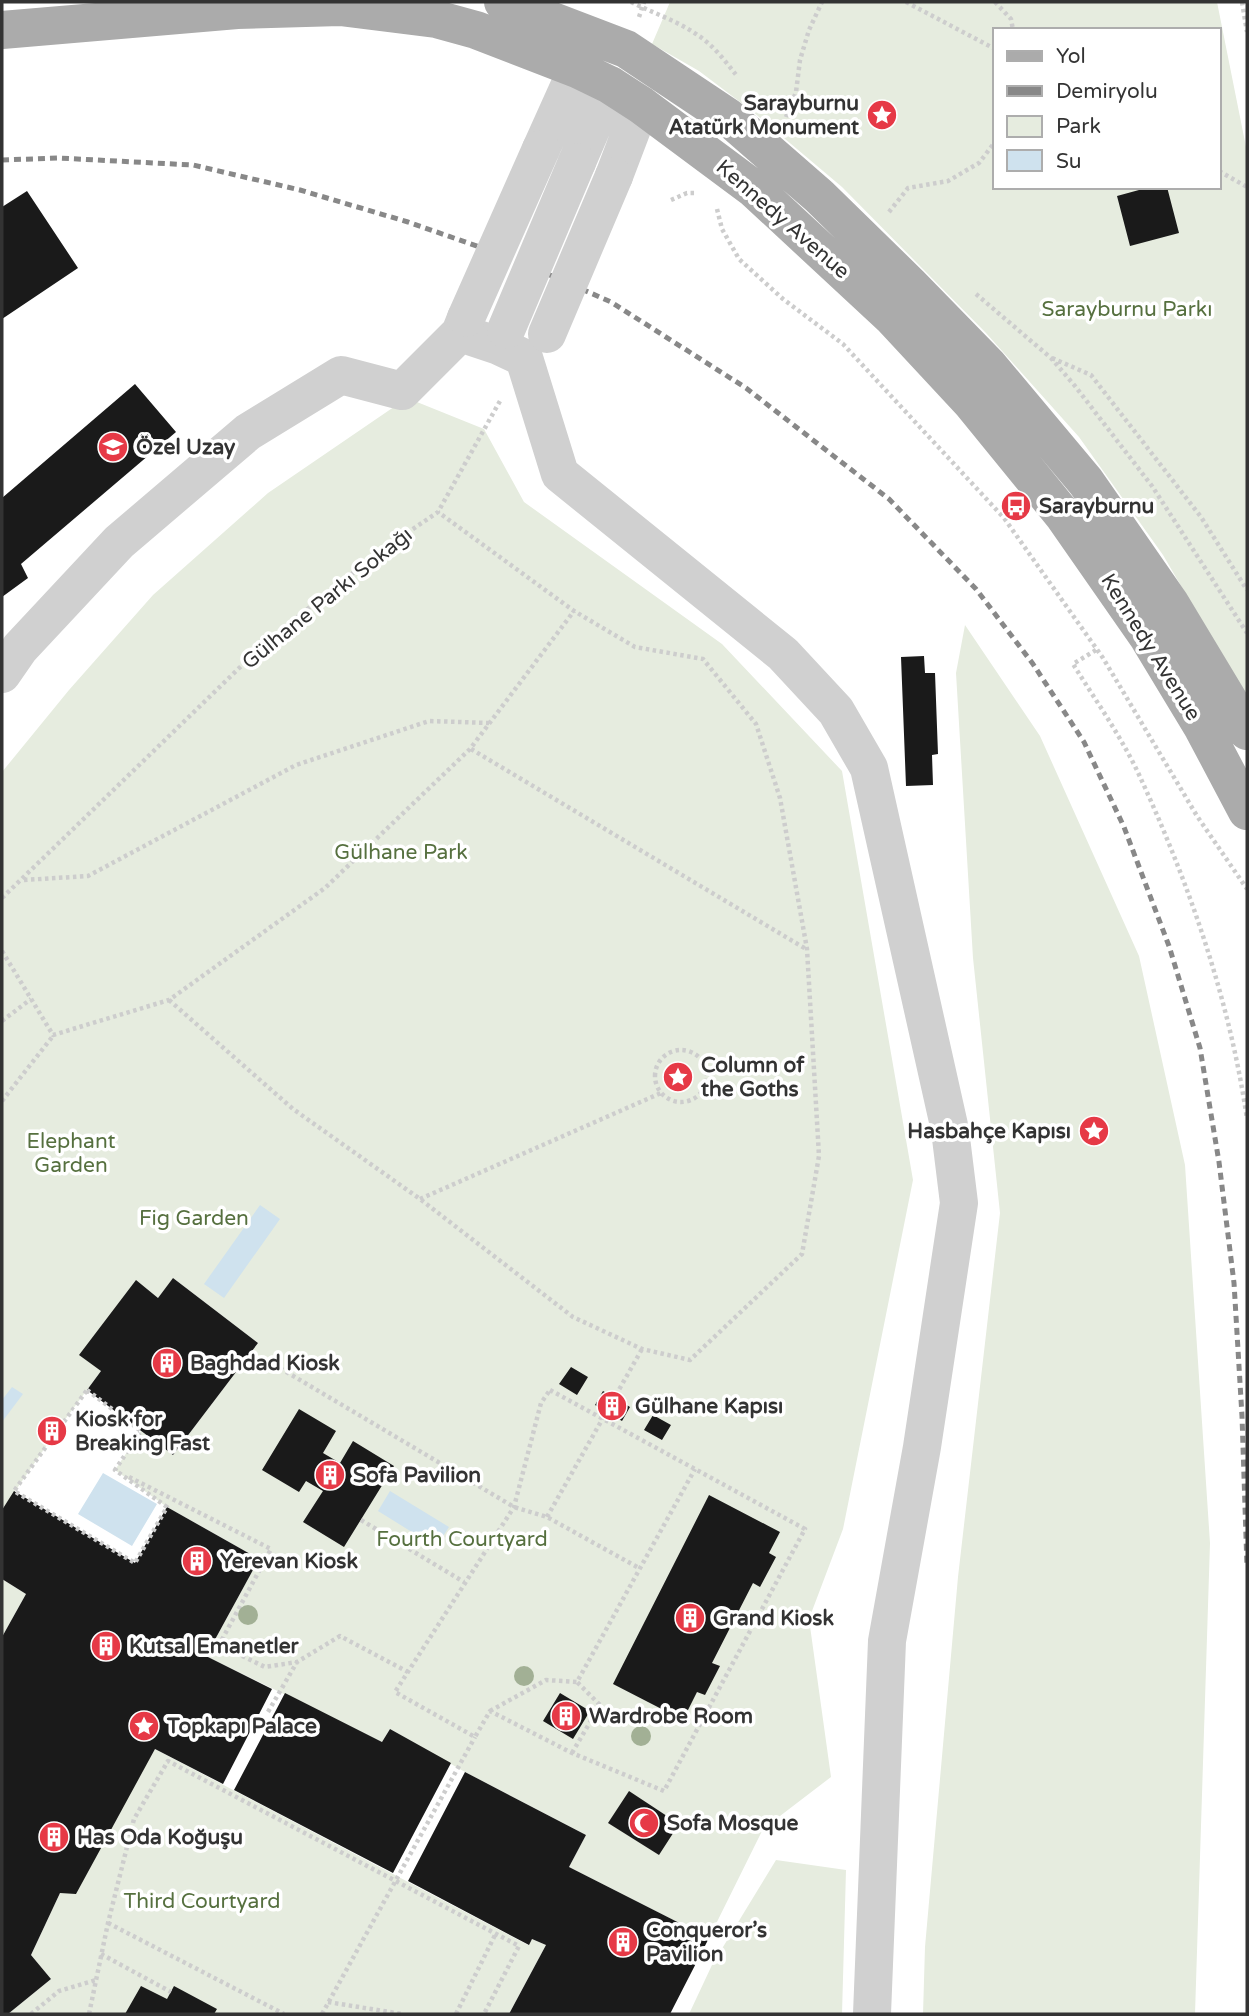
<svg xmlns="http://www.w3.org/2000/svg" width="1249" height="2016" viewBox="0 0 1249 2016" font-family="'Varela Round',sans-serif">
<rect width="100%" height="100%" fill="#fff"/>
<path fill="#e6ecdf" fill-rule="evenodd" d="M670,2H1217L1247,152V699L1163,555L1079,437L986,333L842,187L752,111L699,71L652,44ZM995,30H1219V187H995Z
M407,398L484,429L524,502L722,644L842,771L913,1180L843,1529L809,1619L831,1777L763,1829L709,1938L569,1867L586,1835L465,1772L390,1729L382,1742L206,1656L259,1559L167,1507L115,1470L141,1431L173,1455L258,1343L173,1278L158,1298L136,1281L101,1371L61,1425L54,1420L42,1437L49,1442L2,1510V772L69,690L153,595L268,493Z
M965,625L1040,736L1139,956L1185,1165L1210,1543L1195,2014H923L925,1947L958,1577L1000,1213L973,958L956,673Z
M2,1579L26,1594L2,1637Z
M155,1749L528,1945L532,1939L546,1945L509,2014H8L51,1979L31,1955L60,1893L136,1781Z
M776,1860L846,1870L842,2014H689L712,1965Z"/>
<path fill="#cfe2ee" d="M260,1205L280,1219L224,1298L204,1284Z
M12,1387L23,1394L2,1422V1400Z
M103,1473L157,1504L132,1546L78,1514Z
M390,1491L449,1527L436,1547L378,1511Z"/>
<path fill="#1a1a1a" d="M1150,187H1167L1179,233L1130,246L1117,196Z
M27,191L78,268L2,319V207Z
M135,384L176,432L21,564L28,578L2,597V498Z
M924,656L925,673H935L938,754L932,755L933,785L906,786L901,657Z
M173,1278L258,1343L173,1455L87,1390L101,1371L79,1355L136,1280L158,1298Z
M571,1367L588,1377L577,1395L559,1384Z
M603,1391L630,1407L622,1421L595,1405Z
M299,1409L336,1431L323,1453L340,1463L353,1441L394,1466L344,1547L303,1522L323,1491L306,1481L299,1492L262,1470Z
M653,1415L671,1425L662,1440L644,1430Z
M55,1420L61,1425L49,1442L42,1437Z
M14,1491L135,1563L167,1507L259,1559L206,1656L272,1689L223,1784L155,1749L76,1894L60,1893L31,1955L51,1979L8,2014H2V1637L26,1594L2,1579V1510Z
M709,1495L780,1532L769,1553L776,1557L760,1587L753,1583L712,1663L720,1666L705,1695L697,1692L683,1720L613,1684Z
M285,1693L382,1742L390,1729L451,1763L393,1873L234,1790Z
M560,1693L590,1711L573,1739L543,1721Z
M465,1772L586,1835L569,1867L709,1938L670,2014H509L546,1945L532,1939L529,1945L408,1881Z
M629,1791L679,1824L659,1855L608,1823Z
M141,1986L167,1999L174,1986L217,2009L214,2014H125Z"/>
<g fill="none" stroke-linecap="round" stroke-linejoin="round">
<path stroke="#cdcdcd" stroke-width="4.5" stroke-dasharray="3.5 3.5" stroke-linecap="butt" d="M631,2C653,13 678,21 699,36C714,46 726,62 737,76
M906,2L995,49
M995,2L1011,19L1013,30
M1242,2L1247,32
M639,17L644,2
M786,117L796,92L800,60L809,30L822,2
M1219,171L1247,187
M671,200L687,193H697
M717,209L722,229L739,259L783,299L843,344L1004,518L1103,658L1197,816L1247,889
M889,212L908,188L948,181L979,163L995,142
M976,294L1051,358L1075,386L1152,486L1247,633
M1052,358L1091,375L1201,517L1247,590
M1096,650L1073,664C1096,701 1123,739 1141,779C1190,886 1230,1002 1247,1119
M471,749L806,949
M24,880L88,876L296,765L429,721L489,723
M2,898L266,642L382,550L438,512L500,401
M2,951L53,1035L169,1000L325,888L470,749L574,611
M169,1000L293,1109L420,1199L573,1317L642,1349L690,1360L802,1254L819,1156L807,949L780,798L756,724L703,659L635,647L574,611L438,512
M2,1021L31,999
M655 1076a26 26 0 1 1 52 0a26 26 0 1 1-52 0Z
M2,1101L53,1036
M420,1199L661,1093
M268,1361L514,1507L547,1517L639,1568
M87,1390L141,1431L115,1470L167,1507L135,1563L14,1491Z
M550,1390L805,1529L664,1791L572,1753L490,1711L475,1737L395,1692L514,1507L541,1403Z
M129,1477L271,1549L219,1645L265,1667L297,1662L340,1636L408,1672
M547,1517L642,1349
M361,1520L464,1582
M490,1711L546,1680L577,1682
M268,1712L297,1662
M572,1753L600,1705L577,1682L695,1469
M108,1923L284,2014
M101,1954L171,1992
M328,2002L402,2014
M31,2014L59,1991L96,1980
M89,2014L108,1923L134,1819L168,1761L519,1946L484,2014
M322,2014L475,1737
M456,2014L496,1933"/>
<path stroke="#d0d0d0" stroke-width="38" d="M541,149L577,69
M577,162L610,85
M614,176L641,105
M460,333L499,346L524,358L560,474L783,654L836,711L869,768L950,1130L959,1203L922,1447L887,1641L872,2014
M2,674L20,648L119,542L248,432L341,375L402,391L460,333L466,318"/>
<path stroke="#ababab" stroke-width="38" d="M503,2L626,49L728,117L819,196L909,284L988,365L1086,482L1170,603L1247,731
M2,30L237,10L340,7L436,19L476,30L577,69L610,85L641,105L754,189L892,317L971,402L1063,515L1148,637L1203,728L1247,811"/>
<path stroke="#888" stroke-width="5" stroke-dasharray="7 5" stroke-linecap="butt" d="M2,160L58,158L193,165L300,190L408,222L511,258L611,302L746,388L889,499L976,589L1033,664L1084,742L1124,827L1169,946L1200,1048L1219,1162L1234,1283L1242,1416L1247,1567"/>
<path stroke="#d0d0d0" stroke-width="38" d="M466,318L541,149
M506,330L577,162
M547,334L614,176"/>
</g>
<g fill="#a2b095">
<circle cx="248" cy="1615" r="10"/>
<circle cx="524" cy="1676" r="10"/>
<circle cx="641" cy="1736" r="10"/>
</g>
<defs>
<g id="sight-disc" transform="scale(1.575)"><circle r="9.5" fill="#e63946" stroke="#fff"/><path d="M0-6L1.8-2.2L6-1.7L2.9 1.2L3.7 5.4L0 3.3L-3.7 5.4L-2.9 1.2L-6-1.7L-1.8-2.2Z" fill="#fff"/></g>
<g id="school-disc" transform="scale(1.575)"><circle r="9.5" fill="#e63946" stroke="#fff"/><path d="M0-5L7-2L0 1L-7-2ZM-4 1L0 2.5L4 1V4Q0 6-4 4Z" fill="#fff"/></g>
<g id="bus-disc" transform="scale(1.575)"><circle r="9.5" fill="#e63946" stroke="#fff"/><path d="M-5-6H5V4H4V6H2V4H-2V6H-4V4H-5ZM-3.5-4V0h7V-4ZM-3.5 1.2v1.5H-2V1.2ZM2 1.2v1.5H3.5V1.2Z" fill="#fff"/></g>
<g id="building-disc" transform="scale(1.575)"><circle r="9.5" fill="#e63946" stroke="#fff"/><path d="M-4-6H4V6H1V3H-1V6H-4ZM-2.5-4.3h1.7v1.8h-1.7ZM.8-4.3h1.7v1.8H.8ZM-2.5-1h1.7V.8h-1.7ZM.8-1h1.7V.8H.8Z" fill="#fff"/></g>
<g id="mosque-disc" transform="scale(1.575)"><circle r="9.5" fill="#e63946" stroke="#fff"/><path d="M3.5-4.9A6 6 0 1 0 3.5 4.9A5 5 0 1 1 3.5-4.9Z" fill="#fff"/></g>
</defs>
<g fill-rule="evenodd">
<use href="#sight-disc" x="882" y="115"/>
<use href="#school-disc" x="113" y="447"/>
<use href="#bus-disc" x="1016" y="506"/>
<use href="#sight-disc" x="678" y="1077"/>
<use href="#sight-disc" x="1094" y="1131"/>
<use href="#building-disc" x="167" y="1363"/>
<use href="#building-disc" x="612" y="1406"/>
<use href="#building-disc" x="52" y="1431"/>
<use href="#building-disc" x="330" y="1475"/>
<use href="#building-disc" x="197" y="1561"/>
<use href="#building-disc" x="690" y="1618"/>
<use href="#building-disc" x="106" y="1646"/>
<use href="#building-disc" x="566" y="1716"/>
<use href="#sight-disc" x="144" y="1726"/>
<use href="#mosque-disc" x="644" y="1823"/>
<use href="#building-disc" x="54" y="1837"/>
<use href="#building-disc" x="623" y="1942"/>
</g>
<g text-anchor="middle" stroke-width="7" stroke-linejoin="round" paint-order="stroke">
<g font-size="21" font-weight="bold" fill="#333" stroke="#fff" text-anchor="start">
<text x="859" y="110" text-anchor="end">Sarayburnu<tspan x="859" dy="24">Atatürk Monument</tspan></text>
<text x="136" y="454">Özel Uzay</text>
<text x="1039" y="513">Sarayburnu</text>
<text x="701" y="1072">Column of<tspan x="701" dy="24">the Goths</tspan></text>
<text x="1071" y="1138" text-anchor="end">Hasbahçe Kapısı</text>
<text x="190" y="1370">Baghdad Kiosk</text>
<text x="635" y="1413">Gülhane Kapısı</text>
<text x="75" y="1426">Kiosk for<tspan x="75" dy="24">Breaking Fast</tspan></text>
<text x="353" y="1482">Sofa Pavilion</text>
<text x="220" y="1568">Yerevan Kiosk</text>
<text x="713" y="1625">Grand Kiosk</text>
<text x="129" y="1653">Kutsal Emanetler</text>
<text x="589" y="1723">Wardrobe Room</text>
<text x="167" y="1733">Topkapı Palace</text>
<text x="667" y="1830">Sofa Mosque</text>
<text x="77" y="1844">Has Oda Koğuşu</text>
<text x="646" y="1937">Conqueror’s<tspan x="646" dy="24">Pavilion</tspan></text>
</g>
<g font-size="21" fill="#333" stroke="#fff">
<text transform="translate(783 219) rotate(41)" y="7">Kennedy Avenue</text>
<text transform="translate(327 598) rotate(-39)" y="7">Gülhane Parkı Sokağı</text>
<text transform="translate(1151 647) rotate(58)" y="7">Kennedy Avenue</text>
</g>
<g font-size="21" fill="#56703f" stroke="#fff">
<text x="1127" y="316">Sarayburnu Parkı</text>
<text x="401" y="859">Gülhane Park</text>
<text x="71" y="1148">Elephant<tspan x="71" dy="24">Garden</tspan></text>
<text x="194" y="1225">Fig Garden</text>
<text x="462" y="1546">Fourth Courtyard</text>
<text x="202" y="1908">Third Courtyard</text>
</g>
</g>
<rect width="1249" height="2016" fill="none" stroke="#333333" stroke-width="7"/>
<rect x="993" y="28" width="228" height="161" fill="#ffffff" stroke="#adadad" stroke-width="2"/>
<rect x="1007" y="51" width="35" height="10" fill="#ababab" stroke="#adadad" stroke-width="2"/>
<text x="1056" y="63" font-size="21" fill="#333333">Yol</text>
<rect x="1007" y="86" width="35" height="10" fill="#888888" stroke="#adadad" stroke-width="2"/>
<text x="1056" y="98" font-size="21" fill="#333333">Demiryolu</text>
<rect x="1007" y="116" width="35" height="21" fill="#e6ecdf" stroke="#adadad" stroke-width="2"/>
<text x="1056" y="133" font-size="21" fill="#333333">Park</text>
<rect x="1007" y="150" width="35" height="21" fill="#cfe2ee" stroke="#adadad" stroke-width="2"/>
<text x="1056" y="168" font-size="21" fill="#333333">Su</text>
</svg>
